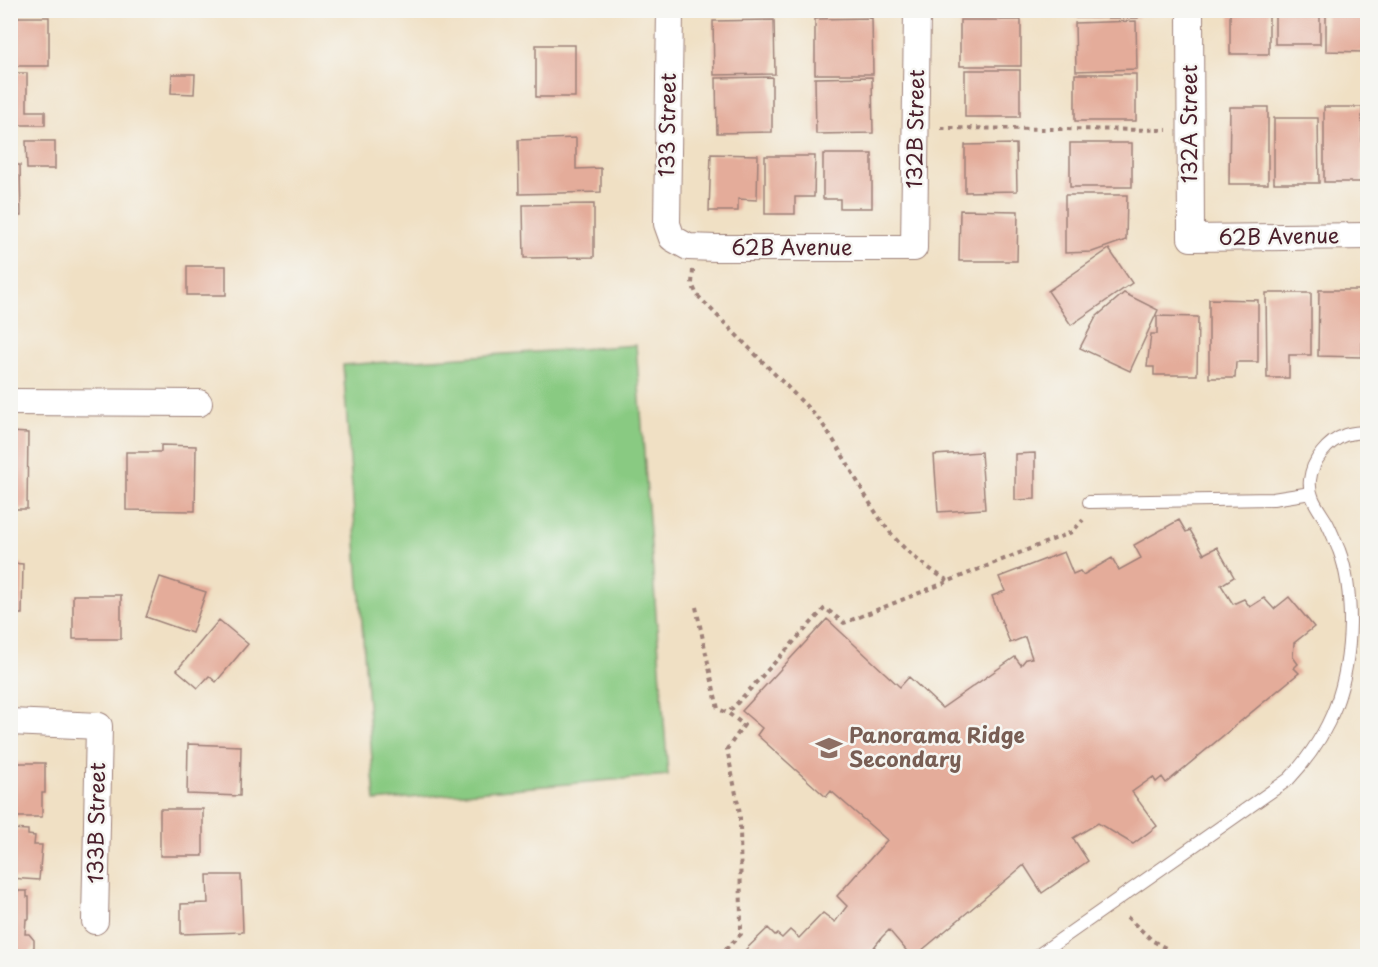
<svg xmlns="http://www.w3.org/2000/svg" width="1378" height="967" viewBox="0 0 1378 967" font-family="'Playpen Sans',sans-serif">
<rect width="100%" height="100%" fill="#f6f6f2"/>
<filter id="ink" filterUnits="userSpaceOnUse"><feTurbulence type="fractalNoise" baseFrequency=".0167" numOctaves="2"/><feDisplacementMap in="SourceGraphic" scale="12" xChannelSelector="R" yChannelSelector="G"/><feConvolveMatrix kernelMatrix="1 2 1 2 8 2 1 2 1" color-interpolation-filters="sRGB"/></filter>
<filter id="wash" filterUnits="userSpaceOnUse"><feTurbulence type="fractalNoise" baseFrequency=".008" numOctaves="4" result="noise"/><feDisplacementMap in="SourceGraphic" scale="24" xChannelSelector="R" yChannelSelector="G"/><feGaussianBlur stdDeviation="1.35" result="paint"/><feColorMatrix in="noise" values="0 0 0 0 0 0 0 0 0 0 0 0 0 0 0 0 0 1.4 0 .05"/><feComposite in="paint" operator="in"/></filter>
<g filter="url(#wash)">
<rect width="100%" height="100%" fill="#f0e0c4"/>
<path fill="#89ca82" stroke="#6a7456" stroke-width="1.5" d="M636,345L668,775L375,801L343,365Z"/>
<g id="blocks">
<path fill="#e4ac9a" d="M959,10H1022V14H959Z
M1076,10H1138V18H1076Z
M1230,10H1269V54H1230Z
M1275,10H1320V44H1275Z
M1326,10H1365L1364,52L1326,51Z
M10,17H49V66H10Z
M872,18L873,74H815V19Z
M774,20L775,74L714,75L713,21Z
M960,20H1021V66H960Z
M1136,21L1137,69L1076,71L1075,23Z
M536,45H575V97H536Z
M965,70H1020V117H965Z
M10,73H27V111H45V125H10Z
M172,74H195L194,94L171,93Z
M1075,74H1136V121H1075Z
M772,77V132L717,133L716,78Z
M872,77L873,133L816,134L815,78Z
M1230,107H1268V184H1229Z
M1324,107H1362V182H1324Z
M1274,118H1318L1319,183H1274Z
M576,138V169L601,168V192L519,194L518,140Z
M26,141H55V169H27Z
M1070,143H1132V187H1070Z
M1016,144L1017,191L965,192V145Z
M711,154L758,155L757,200L738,199V211H709Z
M823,154H872V208H840V199H823Z
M765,156H815L814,197H795V214H765Z
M10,165H20L21,216H10Z
M1065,195H1127L1126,240L1092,252L1065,253Z
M594,204V257L524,258L523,205Z
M960,210L1018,211L1017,261H959Z
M1109,249L1132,283L1071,325L1048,291Z
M187,266H226V295H187Z
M1319,290H1363L1362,357L1318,356Z
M1124,293L1158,310L1130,371L1080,348L1096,317Z
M1266,293H1311V355H1289V378H1267Z
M1209,299L1258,300V362H1236L1235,378H1209Z
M1157,316L1198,317L1197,375H1154V367H1147L1151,334H1157Z
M10,432L28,433L27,509H10Z
M161,445L196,446L195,511L126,510V452H161Z
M981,452L985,509L938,512L934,455Z
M1035,453V499L1015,500V454Z
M1179,520L1186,532L1190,530L1204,554L1217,547L1234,577L1221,585L1233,604L1244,599L1250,607L1264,598L1274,609L1289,597L1314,627L1294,643L1293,657L1298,664L1294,668L1299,673L1166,783L1162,777L1156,782L1153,777L1132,792L1157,826L1133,844L1098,823L1073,838L1088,861L1042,893L1024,865L915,956H911L889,930L882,937L871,951L875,956H739L768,928L775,935L777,934L782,938L790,930L799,938L823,913L835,922L847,906L837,896L887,840L831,791L826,797L757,735L762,728L742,711L827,619L900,687L909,677L942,708L1015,657L1021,665L1026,659L1032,658L1025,637L1010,643L992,596L1005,591L999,577L1064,552L1073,574L1080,571L1083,575L1112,558L1119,570L1141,558L1134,545Z
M10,563L23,564L22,614H10Z
M160,577L206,592L192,633L146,617Z
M73,595H121V639H73Z
M219,620L248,644L216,682L209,676L198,688L177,670Z
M188,744L241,746L240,796L187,794Z
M10,763H45V793H42V817H10Z
M160,809H203V856H160Z
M10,829L28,830V835L35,836L34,845H42L39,880L10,878Z
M207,875H241L243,932L181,934V904L208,903Z
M10,891H27V897H29V919H26L25,934H29L34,940V947L29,953H10Z"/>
</g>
</g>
<g filter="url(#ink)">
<use href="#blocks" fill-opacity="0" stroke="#9d8078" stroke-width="1.5"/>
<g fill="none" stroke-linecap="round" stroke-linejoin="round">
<g stroke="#9d8078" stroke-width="14">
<path id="service" d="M1089,502L1273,499L1311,493
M1037,956L1289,779C1332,733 1349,685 1350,622C1350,597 1348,574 1339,550C1335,541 1331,530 1326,521C1318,508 1308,496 1310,480C1312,461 1327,442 1345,435C1352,433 1360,432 1368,432"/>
</g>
<g stroke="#9d8078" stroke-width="28">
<path id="minor" d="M670,10L667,224L672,238L688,247L716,248H914L917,10
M1190,10L1191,238L1368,236
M10,402L199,403
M10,722L99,726L95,921"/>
</g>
<path stroke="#9d8078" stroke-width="4" stroke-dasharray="4.5 4.5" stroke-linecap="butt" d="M941,128L1167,130
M693,270L692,284L697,295L816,416C847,454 863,501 894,537C909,555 928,568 948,581
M696,607L718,709L728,713
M1127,917L1153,941L1180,956
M719,956L741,934L740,814L727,749L744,725L728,713L825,608L844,623L1072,532L1083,520"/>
<use href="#service" stroke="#fff" stroke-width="12"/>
<use href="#minor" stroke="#fff" stroke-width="26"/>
</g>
</g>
<defs>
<g id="school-bare" transform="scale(2.07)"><path d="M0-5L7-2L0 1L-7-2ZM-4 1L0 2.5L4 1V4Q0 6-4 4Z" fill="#8d6e63" stroke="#f6f6f2" stroke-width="2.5" paint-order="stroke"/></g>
</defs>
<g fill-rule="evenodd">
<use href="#school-bare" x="829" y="748"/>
</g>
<g text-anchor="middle" stroke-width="5" stroke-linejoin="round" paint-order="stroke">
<g font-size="21" fill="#4a1f2b" stroke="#f6f6f2">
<text transform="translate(1190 124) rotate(-90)" y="7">132A Street</text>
<text transform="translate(668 125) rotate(-89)" y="7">133 Street</text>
<text transform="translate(916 129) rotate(-89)" y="7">132B Street</text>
<text transform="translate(1279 237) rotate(-1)" y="7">62B Avenue</text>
<text x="792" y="255">62B Avenue</text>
<text transform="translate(97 823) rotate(-89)" y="7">133B Street</text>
</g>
<g font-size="21" font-weight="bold" fill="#785e54" stroke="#f6f6f2" text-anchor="start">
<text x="849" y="743">Panorama Ridge<tspan x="849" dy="24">Secondary</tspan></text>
</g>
</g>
<rect width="1378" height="967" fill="none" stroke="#f6f6f2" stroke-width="36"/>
</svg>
